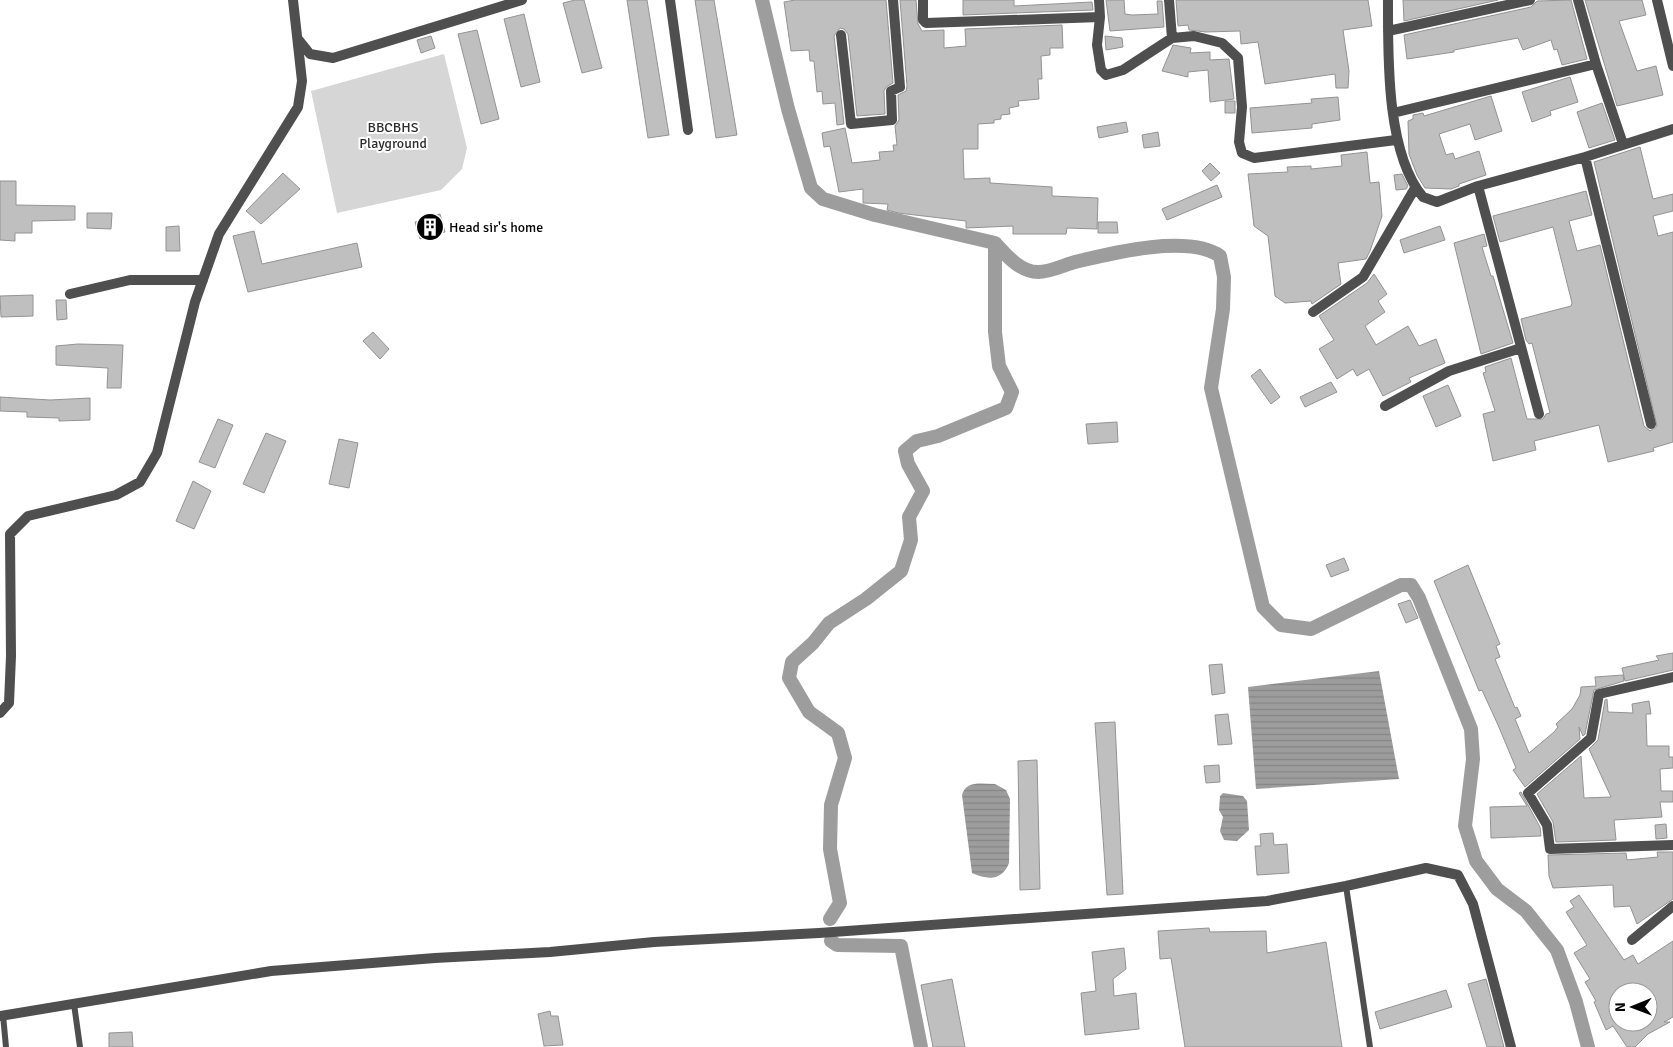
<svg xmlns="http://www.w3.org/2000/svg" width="1673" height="1047" viewBox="0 0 1673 1047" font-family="Signika,sans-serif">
<defs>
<pattern id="water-rules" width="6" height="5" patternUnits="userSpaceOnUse" patternTransform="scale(1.25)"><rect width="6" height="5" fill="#9d9d9d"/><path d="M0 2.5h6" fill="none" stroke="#858585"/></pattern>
</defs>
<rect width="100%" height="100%" fill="#fff"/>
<path fill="#d6d6d6" d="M444,54L467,148L462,169L441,190L337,213L311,91Z"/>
<path fill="url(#water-rules)" d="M1379,671L1399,779L1256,789L1248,687Z
M995,784L1006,790L1010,799L1009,863C1002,881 988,880 972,873L962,795C966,780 982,784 995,784Z
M1223,793L1243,796L1247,801L1249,830L1237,841L1224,840L1220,831L1223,817L1219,810L1220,796Z"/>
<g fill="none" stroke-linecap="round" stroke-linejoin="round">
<path stroke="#9d9d9d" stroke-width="14" d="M762,0L788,109L811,188L823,199L875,215L995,243V332L999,366L1012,392L1006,408L938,436L917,441L905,451L908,464L923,491L909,517L911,540L901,571L866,599L829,623L813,643L792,662L789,678L809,712L838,733L845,758L831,805L830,849L840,903L830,919
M995,243C1006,255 1020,272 1038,272C1050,272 1064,265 1075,262C1112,253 1188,234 1220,256L1224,277L1223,309L1211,388L1263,607L1281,625L1311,629L1401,585H1411L1419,598L1471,729L1473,759L1465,826L1476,861L1497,889L1526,911L1557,950L1576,1002L1588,1047
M831,941L837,945L901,946L921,1047"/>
</g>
<path fill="#bfbfbf" stroke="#939393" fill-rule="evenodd" d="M575,0H584L602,68L582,73L563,3Z
M627,0H647L669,135L648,138Z
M695,0H714L737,135L716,138Z
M795,0H886L893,83L886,87L884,91L885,114L857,116L848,34L844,29L840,28L834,36L844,124L837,125L835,103L823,104L822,91L817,92L814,61H810L809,50L791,51L784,2Z
M900,0H916L918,24L922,31L944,30V48L966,46L965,29L1062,25L1063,48H1050V55L1041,56L1042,79H1038L1039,99L1018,101L1019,106L1009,108L1010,114L1001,115V119L994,120V123L978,124V149H963L964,179L990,178V183L1052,187V196L1098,198L1097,229L1067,228L1066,234H1013V226L966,228V221L898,213L887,210L888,204L863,203V189L839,192L830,146L824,147L822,133L845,128L852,163L880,160L879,152L894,151L893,145H897L895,126L899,120L898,95L906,91L907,86Z
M963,0H1014V6L1092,2L1093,10L963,15Z
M1106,0H1124L1125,14L1132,15L1158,14L1157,1H1162L1164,27L1110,31Z
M1176,0H1368L1372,26L1343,30L1349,71L1348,88H1336L1335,74L1265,84L1258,42L1241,44L1240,31L1206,32L1189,30L1188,25L1178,26Z
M1403,0H1498L1404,21Z
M1571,0L1587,59L1562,65L1557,49L1554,50L1551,40L1523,50L1518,38L1454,50V52L1407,59L1404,35L1531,7L1537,1Z
M1585,0H1642L1646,15L1619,21L1637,71L1656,66L1663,95L1617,106Z
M524,14L540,82L521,87L504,19Z
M477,30L499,119L481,124L458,34Z
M431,36L435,48L421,53L417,40Z
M1105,36L1122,38L1123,47L1106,50Z
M1173,45L1191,48L1190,53L1210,52V60L1229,59L1234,99L1210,102L1208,70L1188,72V77L1162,71Z
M1570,77L1578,102L1550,111L1551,115L1532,122L1522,92Z
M1491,96L1502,131L1475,140L1470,124L1439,134L1446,155L1453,153L1455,159L1479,151L1486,175L1459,184V186L1451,189L1425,188L1417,175L1409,154L1408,121L1413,119V115L1423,113L1424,116Z
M1338,97L1340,120L1312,124V128L1252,133L1250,108L1312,103L1311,99Z
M1225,101H1235V113H1225Z
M1602,103L1615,140L1589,148L1577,112Z
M1126,122L1128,132L1099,138L1097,127Z
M1158,132L1160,146L1144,148L1142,135Z
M1640,147L1653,199L1673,194V211L1653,216L1658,236L1673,232V442L1653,448L1654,451L1608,462L1599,425L1534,441L1536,450L1493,461L1483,414L1495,411L1483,373L1486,372L1485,367L1511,358L1527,419H1543L1546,414L1550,413L1532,343L1529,344L1526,340L1521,319L1571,306L1572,303L1553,227L1500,242L1493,216L1586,191L1592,215L1569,221L1577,251L1600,245L1644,426L1650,431L1657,426L1594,162Z
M1367,152L1370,183L1379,182L1382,216L1370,251L1366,259L1338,263L1341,284L1312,304L1311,301L1285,303L1275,296L1268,236L1254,226L1248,174L1288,172L1287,167L1311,166V169L1342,166L1341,155Z
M1210,163L1220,173L1211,181L1202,171Z
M283,173L300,189L261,224L246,211Z
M1402,174L1408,186L1406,189L1396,190L1394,175Z
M0,181H16V205L75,206V220L32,221V233H15V241L0,240Z
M1217,185L1222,197L1167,220L1162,209Z
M87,213H112L111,229L87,228Z
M440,214L445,232L420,239L415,222Z
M1098,222H1117L1118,233H1098Z
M179,226L180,251H166V227Z
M1440,226L1445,240L1404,253L1400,240Z
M254,231L262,264L357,243L362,267L248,292L233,236Z
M1484,234L1487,246L1482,247L1491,276H1493L1513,343L1481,354L1454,243Z
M1374,274L1387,294L1378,301L1385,312L1365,326L1376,345L1408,326L1419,346L1436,339L1445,363L1409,378L1411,382L1383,396L1369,369L1357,376L1353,369L1337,379L1319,349L1334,340L1319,316L1367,283Z
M33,295V316L1,317L0,296Z
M56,300H66L67,319L57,320Z
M373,332L389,349L380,359L363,341Z
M78,344L123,345L121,388H107L108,368L56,365V346Z
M1260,369L1280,397L1271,404L1251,376Z
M1331,382L1337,392L1305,407L1300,397Z
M1448,385L1461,416L1436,427L1423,396Z
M0,397L50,400L90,398V420L59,421V418L27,417V412L0,411Z
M218,419L233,425L215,468L199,462Z
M1117,422L1118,442L1088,444L1086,424Z
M266,433L286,441L264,493L243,484Z
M339,439L358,443L349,488L329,484Z
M193,481L211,491L194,529L176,521Z
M1344,558L1349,570L1331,577L1326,565Z
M1468,565L1500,644L1496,646L1500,657L1495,659L1515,708L1517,707L1521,716L1515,719L1529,753L1554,732L1558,727L1556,724L1572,709L1580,695L1581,687L1596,686L1595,677L1623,675L1624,681L1594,690L1585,734L1583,736L1579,727L1580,739L1525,787L1513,770L1516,768L1498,725L1482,690L1479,691L1434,581Z
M1410,600L1418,618L1406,623L1398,604Z
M1673,653V670L1625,681L1622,668L1659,660L1656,656Z
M1222,664L1225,693L1212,695L1209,665Z
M1607,699L1608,712L1633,713L1632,704L1649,701L1651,714H1646L1647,746H1669V757H1673V768L1660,769L1661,791H1673V802H1660L1662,817L1614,820L1616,840L1556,842L1553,822L1537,794L1581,756L1584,798L1611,797L1589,749L1598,740L1605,700Z
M1228,714L1232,744L1218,745L1215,715Z
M1115,722L1123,894L1107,895L1095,723Z
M1037,760L1040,889L1020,890L1018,761Z
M1219,765L1220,782L1206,783L1204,766Z
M1521,792L1540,827L1541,836L1491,838L1490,807L1527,806L1519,793Z
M1666,824L1667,838L1656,839L1655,825Z
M1273,833L1274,845L1287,844L1289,873L1257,875L1255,846H1261L1260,834Z
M1657,852H1673V899L1637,924L1630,906L1614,907L1613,885L1553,888L1549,876L1548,855L1626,853L1627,860L1658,857Z
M1579,895L1624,960L1633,955L1638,964L1673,941V1017L1664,1022H1670L1648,1034L1635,1047H1627L1613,1026L1606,1030L1594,1002L1596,1001L1585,982L1590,979L1574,953L1587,945L1566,912L1574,907L1570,901ZM1618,992H1648V1022H1618Z
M1209,928L1210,932L1266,931L1267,953L1326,942L1342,1047H1185L1171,958L1160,959L1158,931Z
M1124,948L1126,969L1113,979L1114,996L1136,993L1139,1029L1085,1035L1081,993L1096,991L1092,952Z
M952,979L965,1047H933L921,985Z
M1486,979L1504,1047H1487L1468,984Z
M1446,990L1452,1007L1380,1029L1375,1012Z
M550,1011L551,1016H558L563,1045L544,1046L538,1014Z
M132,1032L133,1047H109V1033Z"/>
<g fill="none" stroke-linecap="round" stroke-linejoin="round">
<path stroke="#4f4f4f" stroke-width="6" d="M1346,886L1370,1047
M74,1004L80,1047
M3,1015L6,1047"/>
<path stroke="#4f4f4f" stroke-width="10" d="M670,0L688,130
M923,0V20L926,23L1100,17L1097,45L1101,70L1106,75L1123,70L1172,38L1194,36L1222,43L1238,58L1242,107L1239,142L1242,153L1254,158L1396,140
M1099,0L1100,17
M1169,0L1172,38
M1388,0C1388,57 1386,153 1423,197L1437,202L1478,186L1539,414
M1578,0L1596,64L1623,144
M1657,0L1673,66
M1388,31L1530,0
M841,35L851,124L892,120L891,91L900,87L893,0
M298,39L310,54L333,58L522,0
M1393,113L1596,64
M1585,157L1651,424
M1478,186L1585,157L1673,129
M70,294L130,280H203
M1313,312L1363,277L1415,188
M1385,406L1449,371L1521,348
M1673,677L1599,694L1591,738L1528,793L1547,825L1550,849L1673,845
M0,713L9,703L11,656L10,534L28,516L116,495L140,482L157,453L195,302L219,234L298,107L302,81L293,0
M1632,940L1673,906
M0,1016L271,971L435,958L550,952L654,942L819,933L1267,901L1346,886L1426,868L1458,875L1473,904L1511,1047"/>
</g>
<defs>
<g id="building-disc" transform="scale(1.4375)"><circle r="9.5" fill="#000" stroke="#fff"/><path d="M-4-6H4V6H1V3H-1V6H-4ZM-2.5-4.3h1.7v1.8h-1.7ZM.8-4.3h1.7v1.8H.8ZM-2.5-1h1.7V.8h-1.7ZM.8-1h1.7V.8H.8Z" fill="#fff"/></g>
</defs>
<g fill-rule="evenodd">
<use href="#building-disc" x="430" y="227"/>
</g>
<g text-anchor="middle" stroke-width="4" stroke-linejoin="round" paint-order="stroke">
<g font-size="14" fill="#2d2d2d" stroke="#fff">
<text x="393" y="132">BBCBHS<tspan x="393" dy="16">Playground</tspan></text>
</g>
<g font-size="14" fill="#000" stroke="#fff" text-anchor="start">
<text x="449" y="232">Head sir's home</text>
</g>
</g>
<g transform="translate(1633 1007) rotate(269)"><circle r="24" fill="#ffffff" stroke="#999999"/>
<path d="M0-4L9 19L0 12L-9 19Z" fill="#000000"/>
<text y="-8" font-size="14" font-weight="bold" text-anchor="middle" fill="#000000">N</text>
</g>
</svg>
